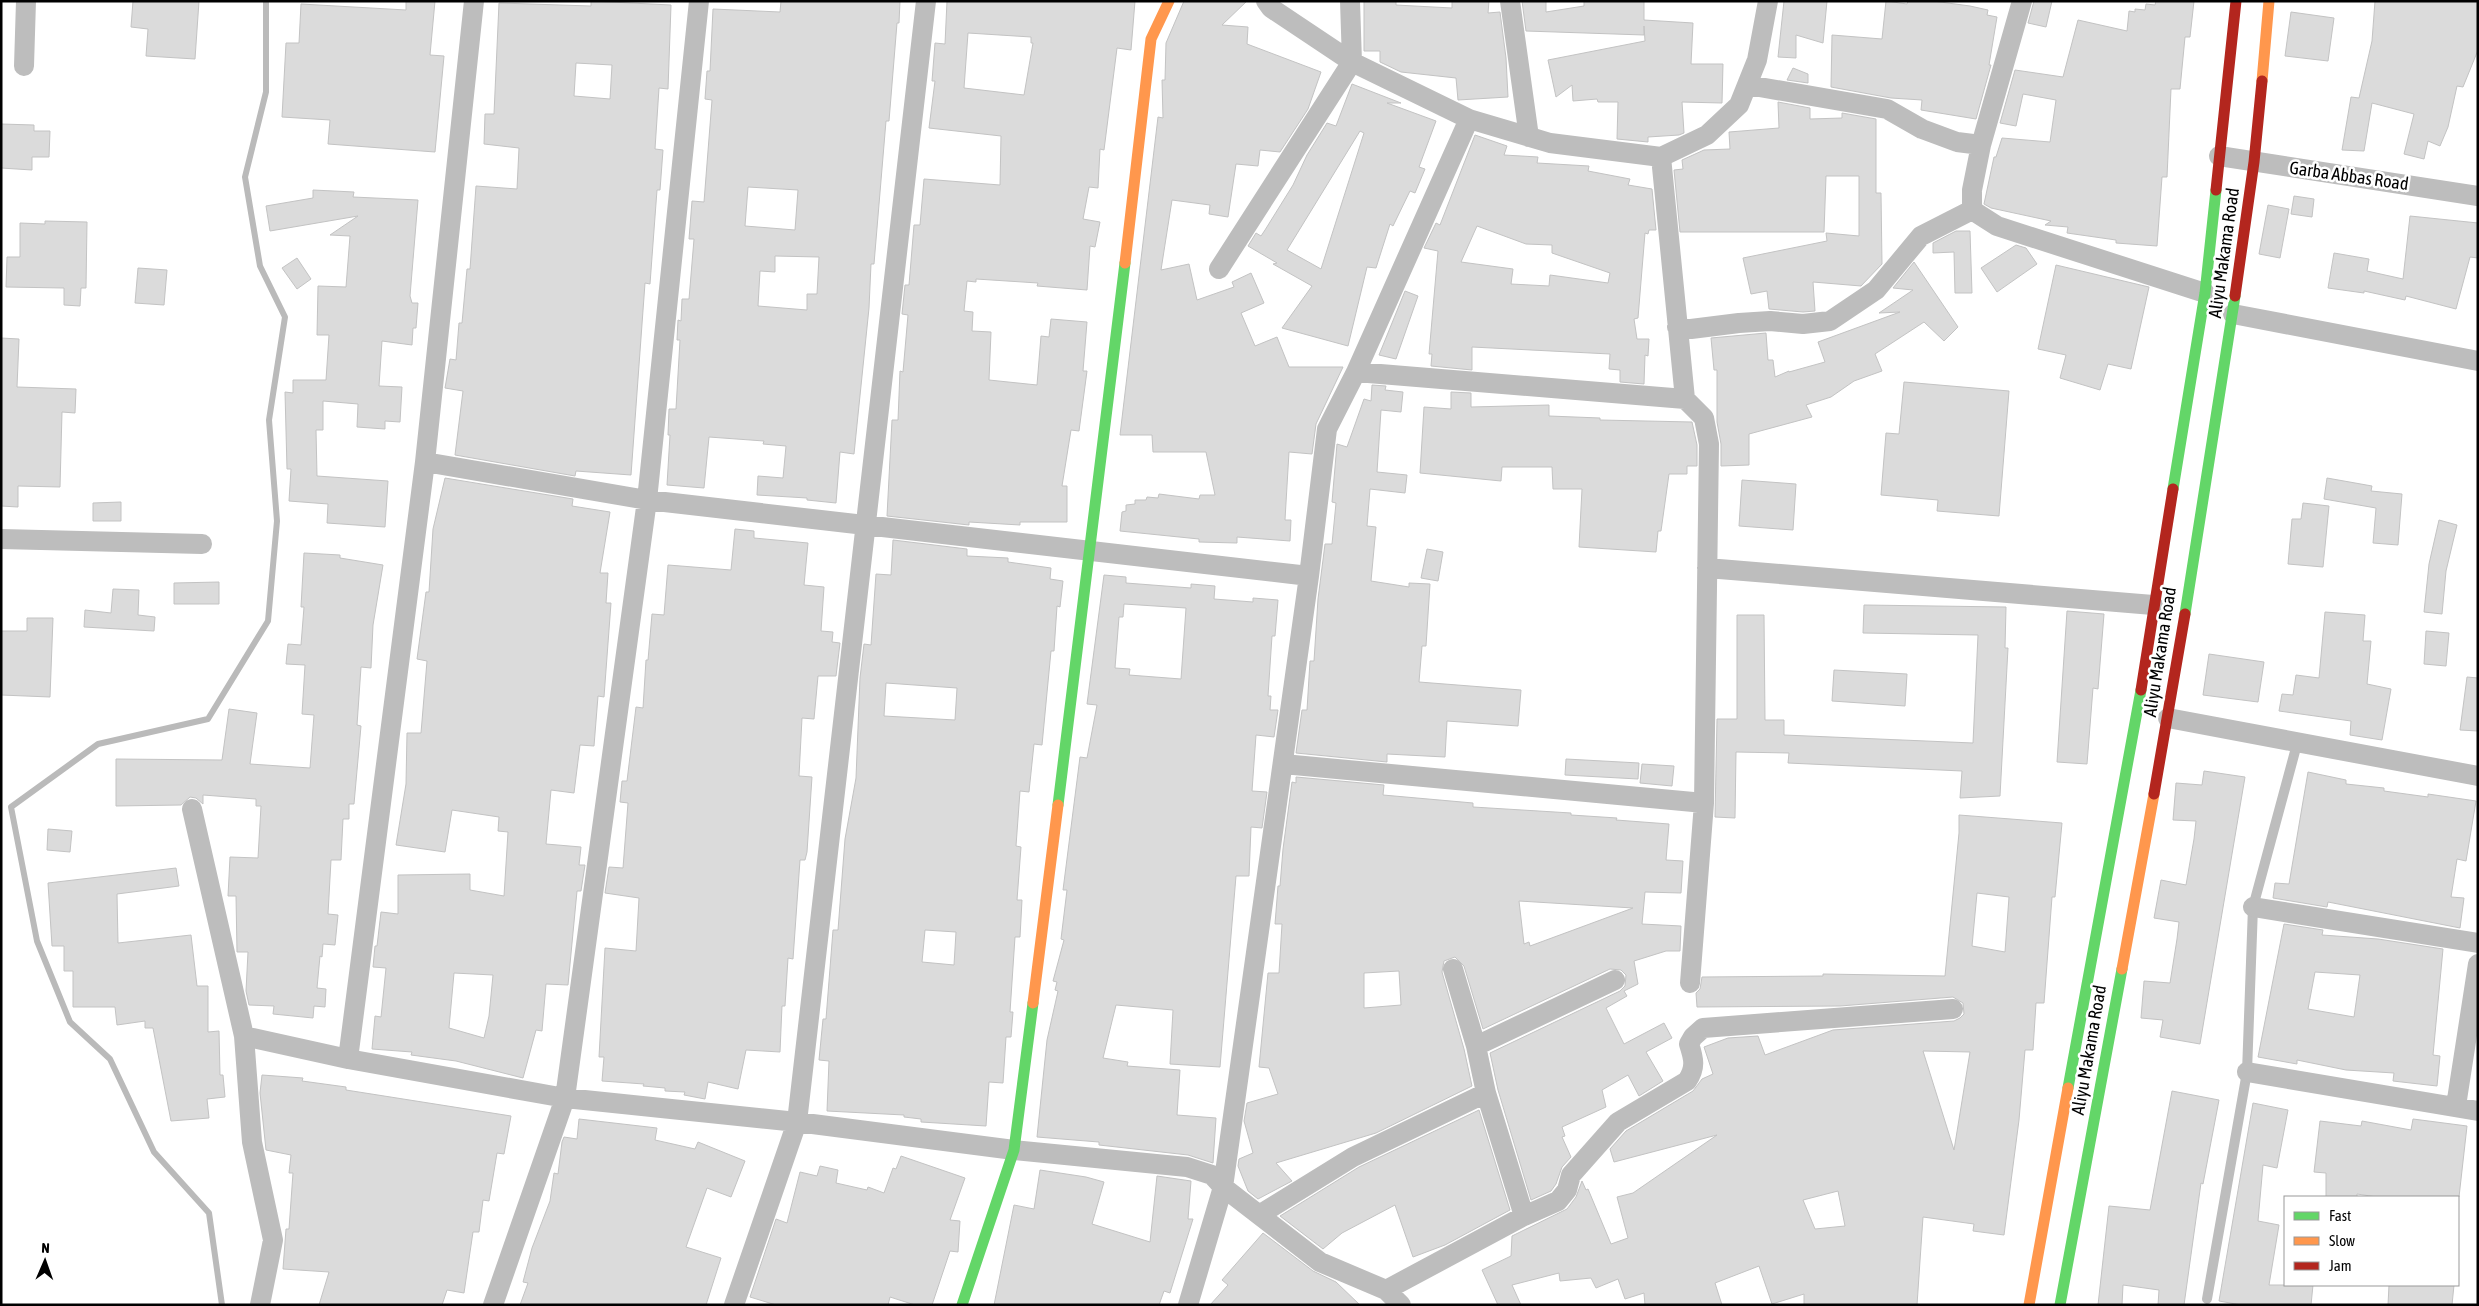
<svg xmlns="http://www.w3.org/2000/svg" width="2479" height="1306" viewBox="0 0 2479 1306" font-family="'Asap Condensed',sans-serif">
<rect width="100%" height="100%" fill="#fff"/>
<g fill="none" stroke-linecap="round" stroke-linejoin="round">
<path stroke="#bababa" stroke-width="6" d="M222,1305L209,1213L154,1152L110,1059L70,1022L37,941L11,807L98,744L208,719L268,621L277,521L269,420L285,317L260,266L245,177L266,92V1"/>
</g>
<path fill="#dbdbdb" stroke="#c3c3c3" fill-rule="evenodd" d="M133,1H199L195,59L146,56L148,29L131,27Z
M406,1H435L430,55L444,56L435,152L328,144L330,120L282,117L286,43H299L301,4L406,10Z
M591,1L671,5L668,89L659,88L655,149L663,150L660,190H657L650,284L645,283L631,475L576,471L575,476L455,455L463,391L445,388L450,359L456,360L459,323H462L467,269H470L476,186L517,189L519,148L484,144L485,114H494L499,3L591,6ZM576,63L612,65L610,99L574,96Z
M781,1H900L899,23H897L889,121H886L874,264H871L869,308L854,454L840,452L836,503L807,500V498L757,495L758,476L783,478L786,446L763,444L764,441L709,437L704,488L667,485L670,435H668L669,409H676L680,340H677L678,320L681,321L682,299H689L694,239H689L692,201L704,202L712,100L705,99L707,71H710L713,9L780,12ZM748,187L798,190L795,230L745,226ZM775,256L819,257L817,294H807V310L758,306L760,271L775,272Z
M947,1H1135L1131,50L1117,48L1104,150L1100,149L1098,188L1089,187L1083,219L1100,222L1095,247L1090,246L1087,290L1037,286L1038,283L976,279V282L967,281L964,311L973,312L972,331L991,332L989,380L1037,385L1041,336L1049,337L1051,319L1087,322L1083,371H1087L1079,431L1071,430L1062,486H1067V522H1020V525L969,522V525L887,516L892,420H898L900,371L903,372L908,315L902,314L905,285H909L914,225H920L924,179L1000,185L1001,136L929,128L935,81H932L935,43L945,44ZM968,33L1031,37V43H1033L1024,95L964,88Z
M1184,1H1247L1222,25L1248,27L1247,44L1321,72L1308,109L1280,152L1260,150L1258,166L1236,164L1228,217L1209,214L1210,205L1172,200L1161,270L1189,264L1197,300L1234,287L1232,282L1251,273L1264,303L1241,313L1255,346L1277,337L1289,367H1343L1316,424L1312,454L1289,452L1285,520H1291L1290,541L1237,537V543L1199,542V539L1120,531L1122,512L1126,511V505L1135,504V500H1146L1147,497L1158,498L1159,494L1199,499L1200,495H1215L1206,452H1153L1152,435H1120L1158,117L1163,118L1162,80H1165L1166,43Z
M1364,1H1396V5L1452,8V1H1489L1488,13L1500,12L1506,58L1508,97L1458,100L1456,78L1401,72L1380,62V51H1364Z
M1522,1H1546V12L1584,6V1H1644V20L1693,23L1691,64H1723L1722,103L1682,102L1684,133L1679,135L1648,137V142L1617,139L1618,102H1598L1597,99L1573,101L1572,85L1556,97L1548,60L1645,41L1644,26V35L1526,31Z
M1784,1H1827L1823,43L1796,35V58L1778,57Z
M1886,1L1907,4L1908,1H1933L1970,6L1988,10L1987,15L1997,17L1989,65H1991L1976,119L1921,110L1922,100L1891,98L1831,87L1832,35L1882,39Z
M2034,1H2052L2046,27L2028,23Z
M2156,1H2194L2190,37H2185L2180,89H2171L2167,177H2162L2157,246L2116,243V240L2067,233L2068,227L2045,225L2051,221L1991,208L1984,204L1994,157H1996L2002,138L2050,142L2056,100L2023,94L2016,126L2000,123L2015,70L2063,77L2078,20L2127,31L2129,11L2135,12V9L2145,10L2146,4L2155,5Z
M2375,1H2478V50L2463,87L2457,86L2448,127L2440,146L2428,141L2424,159L2404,154L2414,114L2372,103L2364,151L2342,150L2351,97L2359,98L2372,41Z
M2291,12L2334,18L2328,61L2285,56Z
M1793,68L1808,74V83L1787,80Z
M1352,84L1401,103H1387L1436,121L1419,167L1425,169L1415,193L1410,191L1393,226L1390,224L1376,268L1367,267L1348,346L1282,328L1312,286L1273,264L1277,263L1248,246L1256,233L1261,236L1265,230L1293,185L1307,155L1327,123L1336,126ZM1360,131L1364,133L1321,269L1287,250Z
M1778,102L1810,108V119L1842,118V113L1876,119V193H1881L1882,264L1861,286L1813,282L1815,311L1803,312L1769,309L1767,291L1751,294L1743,258L1827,241L1826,233L1859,236V176H1826L1824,232H1680L1674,170L1683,169L1682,160L1704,150L1730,149L1729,132L1779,128Z
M1,124L34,125V131H50L49,157H32V170L1,168Z
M1475,135L1507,146L1504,155L1538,157L1537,163L1589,166L1588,171L1630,179L1628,185L1652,189L1656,230H1649L1648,234L1645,233L1638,318L1634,319L1637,339H1649L1648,356L1645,355L1644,384L1620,382V370L1609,369L1610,354L1472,347V370L1431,366L1432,354H1429L1438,251L1424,248L1436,223L1440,225ZM1477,226L1526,244L1552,245V253L1610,273L1608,283L1550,275L1549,286L1511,284L1513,269L1461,262Z
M313,190L354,192L353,197L418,200L410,296L412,303H418L416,328H413L412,345L382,341L379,386L402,387L400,422L385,421V429L357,427L358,404L323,401V430H316L317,476L388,481L385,527L327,523L328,504L289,501L291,469H287L285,392L293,393V380H326L329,335H317L318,286L346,287L350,236L330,235L358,216L270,231L266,206L313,198Z
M2294,196L2314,199L2312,217L2291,214Z
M2268,205L2289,209L2280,258L2259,254Z
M2410,216L2478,223V258L2470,257L2456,309L2406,296L2405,300L2364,291V293L2328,288L2334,253L2369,259L2367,271L2403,279Z
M45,221L87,222L86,288H81L80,306L64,305V288L6,287L7,257H20V223L45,224Z
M1956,231H1970L1972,293H1955L1954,252L1933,253V243Z
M2016,245L2026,248L2037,264L1997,292L1981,268Z
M297,258L311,279L297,289L282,268Z
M1914,262L1958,327L1944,341L1924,322L1875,354L1882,371L1854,381L1831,397L1806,405L1812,417L1749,434V465L1721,466V444L1717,422V370H1714L1711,338L1766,333L1768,360H1773L1775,377L1789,371V372L1825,362L1818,342L1900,312L1879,313L1913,290L1893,288Z
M2056,265L2149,287L2131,369L2108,364L2100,390L2060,378L2066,355L2038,349Z
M138,268L167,270L164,305L135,303Z
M1405,291L1418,296L1396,359L1379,355Z
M1,338L19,339L17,387L76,389L75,413L62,412L60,487L18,486V507L1,506Z
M1904,382L2009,391L1999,516L1937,511L1938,500L1881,495L1886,433L1899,434Z
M1372,385L1386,386L1385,390L1403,392L1401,412L1381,410L1377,472L1407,475L1405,493L1370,489L1367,526L1376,527L1371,581L1409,587V583L1430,584L1426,646H1422L1419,682L1521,690L1518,726L1447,721L1445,757L1387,754V762L1296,753L1302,710H1307L1310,661H1314L1318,599L1325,544H1332L1336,503L1332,502L1337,444L1347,447L1364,399L1371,401Z
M1451,392L1471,393V407L1549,405V416L1600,418V420L1692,422L1697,445V466H1687V474H1669L1661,531H1658L1656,552L1579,547L1582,489H1553L1552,467H1502L1501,481L1420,473L1424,407L1451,409Z
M445,478L573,499L572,506L610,512L600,573H608L606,603H611L604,697L598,696L594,746L580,745L574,793L551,790L546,844L581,847L579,865H585L581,891H577L568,985L546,984L542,1031L536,1030L523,1078L456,1061L411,1055L412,1052L372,1049L375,1016L381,1017L386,968L373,967L375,946H377L381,912L398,914V875L470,874V890L504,896L508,832L498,831L499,817L452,810L445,852L396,845L406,784L407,733H421L427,661L417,659L426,592H429L433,529ZM454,973L493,975L489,1016L484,1038L449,1028Z
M2327,478L2372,486L2371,491L2402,494L2398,545L2373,543L2376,508L2324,499Z
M1742,480L1796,484L1793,530L1739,526Z
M121,502V521H93V503Z
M2303,503L2329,506L2323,567L2288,564L2292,519H2301Z
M2439,520L2457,525L2446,571L2442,614L2424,612L2429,564Z
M735,529L754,531V538L808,543L804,585L824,587L821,631L833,632L832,642L840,643L836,676H818L814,719L802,718L799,776L812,777L807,852L805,860H800L793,959L788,958L785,1006H782L780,1052L746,1050L738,1089L708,1082L705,1099L684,1095L685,1092L665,1091V1088L643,1086L644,1084L602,1081L604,1057H599L605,948L636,951L639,898L605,893L609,867L623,868L628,803L620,802L622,781H627L636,707L643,708L646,660H648L652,614L664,615L668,565L731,570Z
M893,540L967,549V556L1008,558V562L1051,568L1050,579L1063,581L1060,607L1057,606L1054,651H1051L1042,745L1034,744L1029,792L1020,791L1016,846L1021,847L1017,900H1022L1020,937H1015L1010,1012H1013L1011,1037H1006L1003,1083L989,1082L986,1126L921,1122V1119L904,1117V1115L827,1111L829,1061L819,1060L823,1019H826L833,930H838L845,839L856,778L860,678L864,644L871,645L876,574L891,575ZM886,683L957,688L955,720L884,716ZM925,930L956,932L954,965L922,962Z
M1427,549L1443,552L1438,581L1421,578Z
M304,553L340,555V558L383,565L373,625L371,668L361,667L357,725L361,726L354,804H349V819H343L341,860H331L328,914L338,915L335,945L323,944L322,957L320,956L317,988L326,989L325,1007L314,1006L313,1018L273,1014L274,1006L249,1005L246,991L248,952H237L236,896H228L230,857L258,858L261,806H256V799L203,795V804L196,798L190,797L181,805L116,806V759L222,760L229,709L257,713L250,764L310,768L314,715L302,714L305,665L286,664L288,644L301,645L304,607H301Z
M1104,575L1126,577V583L1191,588V584L1215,586L1214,599L1253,602V598L1278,600L1275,636H1272L1268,696H1271L1270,710H1278L1274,737L1256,735L1252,791L1267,792L1262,828L1251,827L1249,876H1236L1220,1067L1170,1064L1173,1010L1116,1005L1103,1058L1128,1062L1127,1066L1180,1070L1177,1115L1216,1118L1213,1163L1188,1155L1099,1145V1142L1037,1137L1047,1040L1058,991L1055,990L1057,982L1053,981L1064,940L1061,939L1067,890H1063L1080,757L1087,758L1097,705L1087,704ZM1124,604L1186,608L1181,679L1129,675L1130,669L1115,668L1119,617H1123Z
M219,582V604H174V583Z
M113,589L139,590L138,615L155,617L154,631L84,627L85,610L111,613Z
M1864,605L2006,607L2005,648H2008L2000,796L1960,798L1962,771L1788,763L1789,753L1736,752L1735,818L1715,817L1717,719H1737V615H1764L1765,720H1784V735L1973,743L1978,635L1863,633Z
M2067,611L2104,614L2098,689L2093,688L2087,764L2057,762Z
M2325,612L2365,615L2363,641H2371L2367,684L2391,689L2382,740L2350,735L2351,721L2279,711L2282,694L2293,695L2296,675L2319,678Z
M27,618H53L50,697L1,695V631H27Z
M2426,631L2449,633L2446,666L2424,664Z
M2209,654L2264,662L2258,702L2203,695Z
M1834,670L1907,674L1905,706L1832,701Z
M2467,677L2478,678V731L2460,730Z
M1566,759L1639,763L1638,779L1565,775Z
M1642,764L1674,766L1672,786L1640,783Z
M2204,771L2245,777L2200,1044L2160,1037L2163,1020L2141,1018L2144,981L2170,983L2177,939L2179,922L2154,918L2161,880L2186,885L2194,839L2196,821L2173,820L2176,783L2202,785Z
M2308,772L2346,780V784L2384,788V791L2428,797V794L2476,801L2466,861L2457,859L2451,897L2464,898L2460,928L2328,902L2327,907L2273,898L2275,883L2289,884Z
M1296,777L1384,785L1383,795L1473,803V807L1571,813V815L1617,818L1616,820L1669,824L1666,860L1683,861L1681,893L1645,892L1642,924L1681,926L1680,951H1666L1634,961L1638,984L1624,991L1627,996L1606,1008L1624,1044L1664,1023L1672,1038L1646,1052L1663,1081L1639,1096L1628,1075L1602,1090L1606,1107L1562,1127L1565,1136L1562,1137L1571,1157L1562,1167L1556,1184L1551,1191L1531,1200L1498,1090L1490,1053L1620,991L1625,986L1626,975L1621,970L1610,969L1483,1029L1464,966L1455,957L1444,961L1442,972L1464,1049L1472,1086L1376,1133L1276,1163L1292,1181L1258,1199L1248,1191L1238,1166L1239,1159L1253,1153L1244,1121L1247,1103L1278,1094L1269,1068L1259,1067L1268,973H1279L1282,924H1275L1278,886H1280L1283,849L1292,782L1296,783ZM1519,901L1633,908L1530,946L1529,942L1524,944ZM1399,971L1401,1005L1364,1008V973Z
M1959,815L2062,823L2055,897H2052L2044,1003H2036L2033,1050H2025L2019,1120L2004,1235L1973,1231L1974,1224L1923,1217L1917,1305H1804V1294L1772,1304L1759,1266L1715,1283L1722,1305H1645L1644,1293L1625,1299L1618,1279L1596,1288L1591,1278L1560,1281L1559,1273L1512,1285L1521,1305H1498L1482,1270L1511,1256L1512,1236L1567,1209L1576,1197L1582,1181L1586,1190L1588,1189L1611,1244L1628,1238L1617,1197L1633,1193L1717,1135L1614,1162L1610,1149L1626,1131L1693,1091L1702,1079L1713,1074L1704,1047L1728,1038L1758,1036L1765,1055L1833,1030L1954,1021L1960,1018L1964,1014L1963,1003L1953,997L1840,1006L1697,1007L1696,993L1700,989L1702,977L1823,976V974L1945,976L1959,833ZM1977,893L2009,897L2005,952L1972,946ZM1923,1051L1970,1052L1954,1150ZM1838,1191L1845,1226L1815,1229L1803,1200Z
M48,829L72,831L70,852L47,850Z
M176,868L179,886L117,894L118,943L191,935L197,986H208V1032L219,1031L220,1075H223L225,1097L207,1099L209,1118L171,1121L153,1028H145V1021L117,1025L115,1007H73V971H64V946H52L48,883Z
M2284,924L2323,930L2322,935L2378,939L2443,949L2433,1055L2440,1056L2437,1086L2393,1081L2394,1073L2346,1070L2297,1060V1064L2258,1057ZM2315,972L2360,975L2354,1017L2308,1009Z
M262,1075L303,1078L302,1081L346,1087V1090L511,1116L504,1154L497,1153L489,1201L483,1200L479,1232H473L464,1293L447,1290L442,1305H319L329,1272L283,1269L286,1229H289L293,1173H289L291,1155L266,1150L260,1093Z
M2172,1091L2219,1100L2203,1184L2201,1183L2184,1305H2158L2159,1290L2123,1285L2122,1305H2098L2109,1206L2150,1210Z
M2253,1103L2288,1110L2277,1168L2263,1165L2258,1221L2279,1225L2269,1285H2313L2311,1305H2241L2219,1301Z
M1479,1110L1510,1210L1445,1245L1413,1257L1395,1205L1342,1233L1323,1249L1280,1216L1359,1167Z
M579,1119L657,1128L655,1140L695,1149L698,1142L745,1161L731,1197L707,1188L686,1247L721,1258L706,1305H520L528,1283L523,1282L532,1248L550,1201L554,1173L558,1174L562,1142L564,1137L577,1139Z
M2413,1119L2467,1126L2459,1197H2377L2357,1194V1197H2326V1173L2314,1172L2320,1121L2361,1126L2362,1121L2411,1130Z
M901,1156L965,1178L950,1220L960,1221L958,1252L950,1251L932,1305H915L890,1297L888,1305H776L750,1297L776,1219L787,1223L800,1172L817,1176L820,1166L838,1170L836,1183L867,1190L868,1187L884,1193L893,1168L896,1169Z
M1040,1170L1086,1177L1104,1182L1092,1224L1150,1242L1157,1176L1191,1181L1188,1219H1193L1170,1293L1164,1291L1159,1305H994L1014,1205L1034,1209Z
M1263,1233L1313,1271L1336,1282L1360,1305H1210L1228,1285L1222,1280Z
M2389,1285H2454L2452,1305H2388Z"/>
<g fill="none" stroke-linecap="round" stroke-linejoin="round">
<path stroke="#bdbdbd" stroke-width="10" d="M2207,1299L2247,1072L2253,907L2297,744"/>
<path stroke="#bdbdbd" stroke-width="20" d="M1266,1L1271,8L1352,62L1469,119L1550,143L1661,157L1707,135L1739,105L1757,60L1768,1
M1510,1L1529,137
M24,66L26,1
M1748,85L1887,109L1922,129L1957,142L1981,145
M2219,156L2478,196
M1661,157L1685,399
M1972,210L1997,226L2205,293
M1972,210V190L1981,145L2022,1
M1219,269L1352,62L1350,1
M2233,314L2478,361
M1677,327L1691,329L1739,323L1770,321L1803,324L1830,321L1876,290L1921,236L1972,210
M1356,372L1685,399L1704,418L1709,444L1704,803L1690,983
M425,462L647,500L1309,576
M1,539L202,544
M1707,568L2153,605
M2168,718L2478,776
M1283,764L1704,803
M192,809L244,1036L252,1142L273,1240L260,1305
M2253,907L2478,943
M1453,969L1476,1046L1486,1093L1524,1216
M244,1036L348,1059L565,1098L797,1122L1014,1150L1187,1167L1212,1175L1223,1187L1320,1262L1386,1290L1401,1305
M1476,1046L1615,980
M348,1059L425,462L474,1
M2247,1072L2478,1111
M2456,1106L2478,964
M1259,1215L1353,1157L1486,1093
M1386,1290L1524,1216L1558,1201L1567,1190L1571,1175L1618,1122L1687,1081C1696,1068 1694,1059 1689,1044L1693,1037L1703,1028L1953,1009
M493,1305L565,1098L647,500L699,1
M734,1305L797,1122L926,1
M1188,1305L1223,1187L1309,576L1327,429L1356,372L1469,119"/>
<path stroke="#63d668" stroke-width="11" d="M2173,489L2205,293L2216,190
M2185,614L2235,296
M1058,805L1125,263
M2068,1088L2141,690
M962,1305L1014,1150L1033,1003
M2060,1305L2122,969"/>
<path stroke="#ff974d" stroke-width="11" d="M2262,81L2269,1
M1125,263L1151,39L1169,1
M2122,969L2154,794
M1033,1003L1058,805
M2029,1305L2068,1088"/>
<path stroke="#b3261e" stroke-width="11" d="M2216,190L2236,1
M2235,296L2254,162L2262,81
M2141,690L2173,489
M2154,794L2185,614"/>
</g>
<g text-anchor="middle" stroke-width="5" stroke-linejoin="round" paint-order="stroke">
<g font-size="18" fill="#000" stroke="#fff">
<text transform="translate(2349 176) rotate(8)" y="6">Garba Abbas Road</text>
<text transform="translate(2224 253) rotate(-82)" y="6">Aliyu Makama Road</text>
<text transform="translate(2160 652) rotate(-81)" y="6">Aliyu Makama Road</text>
<text transform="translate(2089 1050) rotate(-80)" y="6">Aliyu Makama Road</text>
</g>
</g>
<rect width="2479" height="1306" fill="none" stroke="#000000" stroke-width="5"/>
<rect x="2284" y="1196" width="175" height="90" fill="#ffffff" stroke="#999999"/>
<rect x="2294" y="1212" width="25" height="8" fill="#63d668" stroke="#999999"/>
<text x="2329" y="1221" font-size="15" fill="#000000">Fast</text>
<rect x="2294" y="1237" width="25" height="8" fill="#ff974d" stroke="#999999"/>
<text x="2329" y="1246" font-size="15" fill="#000000">Slow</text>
<rect x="2294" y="1262" width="25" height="8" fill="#b3261e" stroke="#999999"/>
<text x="2329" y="1271" font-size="15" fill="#000000">Jam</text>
<g transform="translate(45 1261) rotate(2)" stroke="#ffffff" stroke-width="4" paint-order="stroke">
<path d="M0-4L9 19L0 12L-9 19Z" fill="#000000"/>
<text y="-8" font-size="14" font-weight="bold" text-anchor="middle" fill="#000000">N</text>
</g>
</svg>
